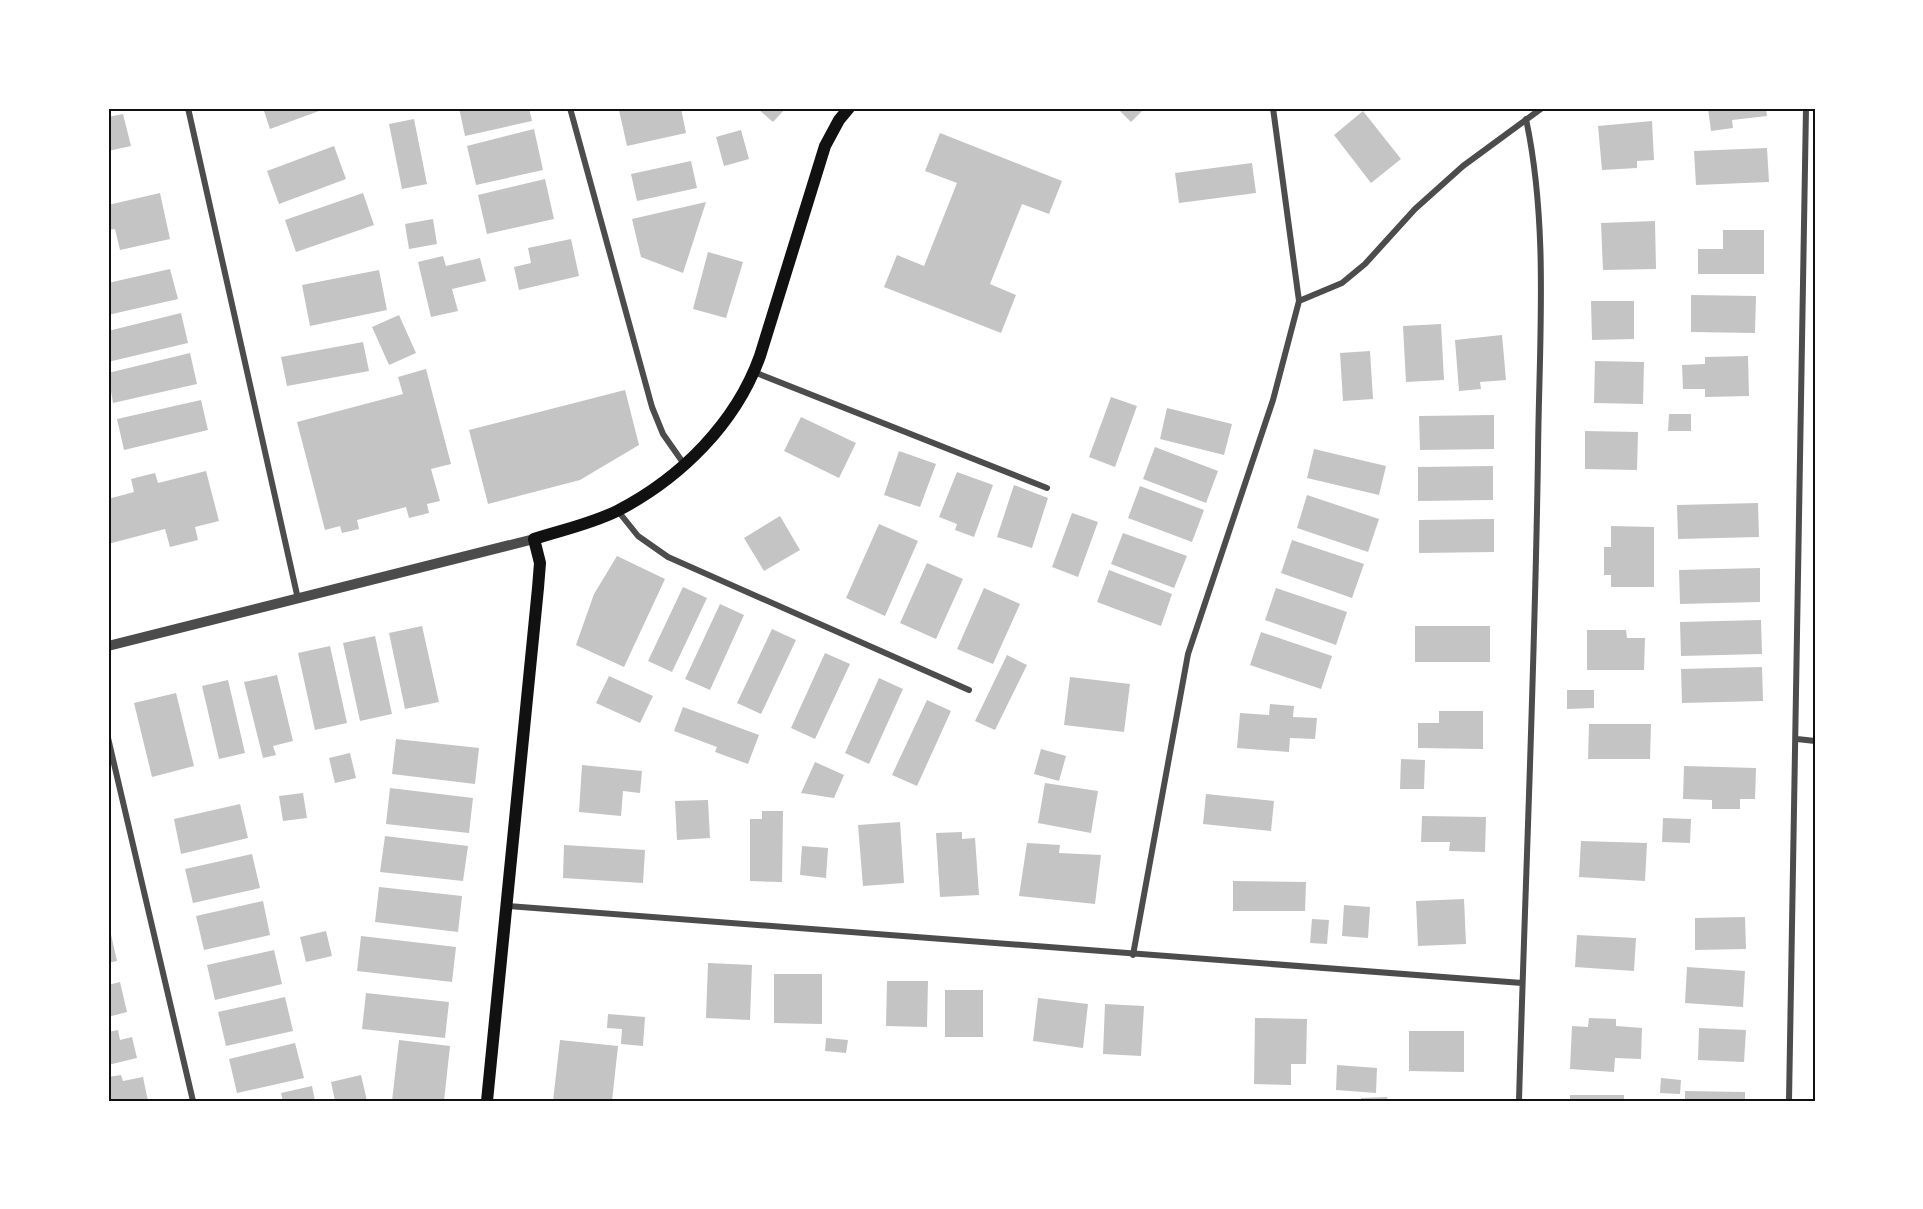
<svg xmlns="http://www.w3.org/2000/svg" width="1923" height="1209" viewBox="0 0 1923 1209" font-family="Overpass,sans-serif">
<rect width="100%" height="100%" fill="#fff"/>
<path fill="#c4c4c4" d="M263,108H327L270,129Z
M459,108H529L532,121L465,136Z
M629,108H681L686,133L627,146L619,110Z
M757,108H786L773,122Z
M1117,108H1145L1131,122Z
M1708,108H1766L1767,116L1732,120L1733,128L1711,131Z
M1363,111L1401,159L1371,183L1334,135Z
M123,114L131,146L108,151V117Z
M414,119L427,184L402,189L389,124Z
M1652,121L1654,160L1637,161V168L1602,170L1598,126Z
M534,129L543,170L476,185L467,146Z
M741,130L749,159L724,166L716,137Z
M940,133L1062,181L1049,214L1022,204L990,284L1016,295L1001,333L884,287L897,255L924,266L957,183L925,171Z
M334,146L346,179L279,204L267,171Z
M1767,148L1769,182L1696,185L1694,151Z
M691,161L697,188L637,201L631,174Z
M1252,163L1256,193L1179,203L1175,173Z
M545,179L554,219L487,234L478,195Z
M160,193L170,239L120,250L115,229L108,230V205Z
M363,193L374,225L296,252L285,220Z
M706,202L683,273L641,257L632,219Z
M433,219L437,244L409,249L405,224Z
M1655,221L1656,269L1603,270L1601,223Z
M1723,230H1764V274H1698V249H1723Z
M571,239L579,276L519,290L514,267L531,263L528,248Z
M708,252L743,262L726,318L693,309Z
M443,256L446,266L480,258L486,281L452,289L458,311L431,317L418,262Z
M170,269L178,299L108,315V283Z
M379,270L387,310L310,326L302,285Z
M1691,295L1756,296L1755,333L1691,332Z
M1591,301H1634V339L1592,340Z
M181,313L188,343L108,362V331Z
M399,315L416,353L389,365L372,327Z
M1441,324L1444,380L1406,382L1403,326Z
M1502,335L1506,380L1480,382L1481,389L1459,391L1455,340Z
M363,342L369,371L287,386L281,357Z
M1370,351L1373,399L1343,401L1340,353Z
M190,353L197,384L113,403L108,373Z
M1748,356L1749,396L1705,397V389H1683L1682,365L1705,364V357Z
M1595,361L1644,362L1643,404L1594,403Z
M426,369L451,464L431,469L440,501L427,504L429,513L409,518L406,507L357,520L359,529L342,533L340,526L325,530L297,422L403,394L398,377Z
M625,390L639,445L580,480L488,504L469,430Z
M1111,397L1137,406L1115,467L1089,457Z
M201,400L208,430L124,450L117,419Z
M1167,408L1232,424L1224,455L1160,439Z
M1669,414H1691V431H1668Z
M1494,415V449L1420,450L1419,416Z
M801,417L856,443L839,478L784,451Z
M1585,431L1638,432L1637,470L1585,469Z
M1155,447L1218,471L1206,503L1143,479Z
M1314,449L1386,466L1379,495L1307,478Z
M899,451L936,464L920,507L884,495Z
M1493,466V500L1418,501V467Z
M206,471L219,521L195,527L198,540L170,547L165,529L108,544V499L134,492L131,479L155,473L158,483Z
M957,472L993,485L974,537L955,530L957,524L939,517Z
M1014,485L1048,498L1032,548L997,537Z
M1140,486L1204,510L1192,542L1128,518Z
M1307,495L1379,519L1368,552L1297,528Z
M1758,503L1759,537L1678,539L1677,505Z
M1072,513L1098,522L1078,577L1052,567Z
M780,516L800,550L764,571L744,538Z
M1494,519V552L1419,553V520Z
M879,524L918,541L885,616L846,598Z
M1611,526L1654,527V587H1611V575H1604V547H1611Z
M1123,533L1187,556L1174,588L1111,564Z
M1292,540L1364,564L1352,598L1281,573Z
M617,556L665,579L624,667L576,645L594,594Z
M927,563L963,579L936,639L900,623Z
M1760,568V602L1680,604L1679,570Z
M1109,570L1172,594L1161,626L1097,602Z
M683,587L707,598L672,672L648,661Z
M984,588L1020,604L993,664L957,649Z
M1276,588L1347,612L1336,645L1265,620Z
M720,604L744,615L710,690L685,679Z
M1761,620L1762,654L1681,656L1680,622Z
M422,626L439,702L405,709L389,633Z
M1415,626H1490V662H1415Z
M772,629L796,640L761,714L737,703Z
M1587,630H1626L1627,638H1645L1644,670H1587Z
M1261,632L1332,656L1321,689L1250,665Z
M375,636L392,714L360,721L343,643Z
M330,646L347,723L315,730L298,653Z
M825,653L850,664L815,739L791,728Z
M1007,655L1027,665L995,730L975,721Z
M1762,667L1763,701L1682,703L1681,669Z
M277,675L293,741L273,746L276,755L263,758L244,682Z
M609,676L653,696L640,723L596,703Z
M1070,677L1130,684L1124,732L1064,725Z
M879,678L903,689L869,764L845,753Z
M228,680L245,753L219,759L202,686Z
M1567,690H1594V708L1567,709Z
M176,693L194,766L152,777L134,703Z
M927,700L951,711L917,786L892,775Z
M1270,704L1294,706L1293,717L1317,718L1315,739L1290,738L1289,752L1237,748L1240,713L1269,715Z
M683,707L759,735L748,764L715,752L717,747L674,731Z
M1439,711H1483V749L1418,748V723H1439Z
M1589,724H1651L1650,759H1588Z
M396,739L479,748L475,784L392,774Z
M1041,749L1066,756L1059,781L1034,774Z
M350,753L356,778L335,783L329,758Z
M1401,759L1425,760L1424,789H1400Z
M815,762L844,775L834,798L801,793Z
M582,765L642,771L640,793L623,791L621,816L579,812Z
M1684,766L1756,768L1755,799H1740V809H1712V800L1683,799Z
M1045,783L1098,791L1091,833L1038,823Z
M390,788L473,798L469,833L386,824Z
M303,793L307,818L283,821L279,796Z
M1206,794L1274,801L1271,831L1203,824Z
M708,800L710,838L677,840L675,801Z
M240,804L248,838L181,854L174,819Z
M762,811H783L782,882L750,881V819H762Z
M1422,816L1486,817L1485,852L1449,851L1450,842H1421Z
M1663,818L1691,819L1690,843L1662,842Z
M900,822L904,883L863,886L858,825Z
M962,832V839L975,838L979,895L940,897L936,833Z
M385,836L468,846L463,881L380,872Z
M1581,841L1647,843L1645,881L1579,877Z
M1027,843L1060,845L1059,853L1101,855L1095,904L1019,896Z
M564,845L645,850L643,883L563,878Z
M802,846L828,848L826,878L800,875Z
M252,854L260,888L193,903L185,869Z
M1233,881L1306,882L1305,911H1233Z
M379,887L462,896L458,932L375,922Z
M1464,899L1466,944L1418,946L1416,901Z
M263,901L270,935L204,950L196,916Z
M1344,905L1370,907L1368,938L1342,936Z
M1745,917L1746,949L1695,950V918Z
M1312,919L1329,920L1327,944L1310,943Z
M108,921L117,961L108,963Z
M326,931L332,956L306,962L300,937Z
M1577,935L1636,938L1634,971L1575,967Z
M361,936L456,947L452,982L357,971Z
M274,950L282,984L215,1000L207,965Z
M708,963L752,965L750,1020L706,1018Z
M1687,967L1745,971L1743,1007L1685,1003Z
M774,974H822V1024L774,1023Z
M887,981H928L927,1027L886,1026Z
M120,982L127,1012L108,1017V985Z
M945,990H983V1037H945Z
M366,993L449,1002L445,1038L362,1029Z
M285,997L293,1031L226,1046L218,1012Z
M1038,998L1088,1004L1083,1048L1033,1041Z
M1105,1004L1144,1006L1141,1056L1103,1054Z
M608,1014L645,1017L643,1046L621,1044L622,1029L607,1028Z
M1255,1018L1307,1019L1306,1064H1291V1085L1254,1084Z
M1589,1018L1616,1019V1026L1642,1028L1641,1059L1615,1058L1614,1072L1570,1069L1572,1026L1588,1027Z
M1699,1028L1746,1030L1744,1062L1698,1060Z
M118,1030L120,1040L132,1037L137,1058L108,1065V1032Z
M1409,1031H1464V1072L1409,1071Z
M826,1038L848,1040L846,1053L825,1051Z
M399,1040L450,1046L444,1101H392Z
M560,1040L618,1046L612,1101H553Z
M295,1043L304,1078L237,1093L229,1059Z
M1337,1065L1377,1068L1376,1093L1336,1090Z
M121,1075L123,1081L143,1077L148,1101H108V1077Z
M361,1075L367,1101H335L331,1082Z
M1661,1078L1681,1080L1680,1094L1660,1093Z
M312,1086L315,1101H283L281,1093Z
M1685,1091L1745,1092V1101H1685Z
M1570,1095H1624V1101H1570Z
M1387,1097L1388,1101H1361V1098Z"/>
<g fill="none" stroke-linecap="round" stroke-linejoin="round">
<path stroke="#4c4c4c" stroke-width="6" d="M188,108L298,599
M570,108L652,407L663,434L684,464
M1273,108L1299,301L1342,283L1365,264L1415,209L1463,166L1542,108
M754,372L1047,488
M618,511L638,536L668,557L969,690
M108,738L193,1101
M1797,739L1815,741
M507,906L1522,983
M1133,955L1188,654L1273,400L1299,301
M1519,1101C1525,885 1535,670 1538,454C1539,343 1549,227 1526,119
M1789,1101L1806,108"/>
<path stroke="#4c4c4c" stroke-width="10" d="M108,646L534,539"/>
<path stroke="#111" stroke-width="12" d="M487,1101L538,588L540,563L534,539C562,530 591,524 617,511C681,478 736,423 760,356L825,146L839,120L849,108"/>
</g>
<rect width="1923" height="1209" fill="none" stroke="#ffffff" stroke-width="219"/>
<rect x="110" y="110" width="1704" height="990" fill="none" stroke="#111" stroke-width="2"/>
</svg>
